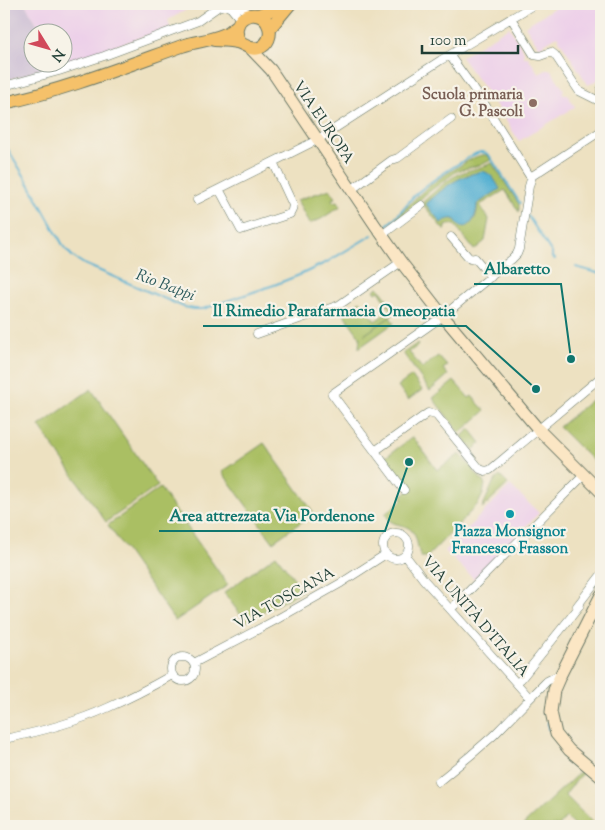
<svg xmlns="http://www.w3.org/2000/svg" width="605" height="830" viewBox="0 0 605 830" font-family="'Sorts Mill Goudy',serif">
<rect width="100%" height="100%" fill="#f7f3e8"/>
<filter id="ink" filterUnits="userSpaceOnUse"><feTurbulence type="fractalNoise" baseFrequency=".02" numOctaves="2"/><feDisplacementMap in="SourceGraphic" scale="10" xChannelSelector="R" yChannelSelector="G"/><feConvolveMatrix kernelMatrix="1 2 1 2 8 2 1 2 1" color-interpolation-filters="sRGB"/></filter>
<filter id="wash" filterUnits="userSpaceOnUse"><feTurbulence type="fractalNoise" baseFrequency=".0096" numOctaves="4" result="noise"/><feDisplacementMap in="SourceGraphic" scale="20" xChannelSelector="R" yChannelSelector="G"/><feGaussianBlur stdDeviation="1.12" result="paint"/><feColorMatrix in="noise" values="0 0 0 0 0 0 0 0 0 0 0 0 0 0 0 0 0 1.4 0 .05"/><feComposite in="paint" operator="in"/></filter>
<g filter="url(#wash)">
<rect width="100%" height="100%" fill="#ede1c1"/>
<path fill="#edd0e9" d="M25,4H197L168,20L170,28L152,34L61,64L60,63L62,62V32H42Z
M557,4H601V78L588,85L557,36L539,47L525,26L557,6Z
M509,27L524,52L523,55L524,57H528L539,74L548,69L551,70L564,90L562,92L564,95L567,94L575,107L519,141L492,99L461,57Z
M510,485L539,513L474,579L445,551Z"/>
<path fill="#ccbed4" d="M4,4H25L42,32H32V62L60,63L61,64L4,81Z"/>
<path fill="#aabf63" stroke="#647e4c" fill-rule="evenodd" d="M482,155H487L491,160L483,164L457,171L426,194L393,224C412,199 430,183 458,167C466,162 473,157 482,155Z
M492,163L519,204V212L505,190L480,205L489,219L485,241L474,250L455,225L449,224L446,225V228L445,230L443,229L422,203C434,192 447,179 461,173C471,169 482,168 492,163ZM470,174L499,189L477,204C478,214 475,223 465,226L426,204C440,191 453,181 470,174Z
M330,189L336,198L332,199L333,202L338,201L341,206L321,219L309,224L297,200Z
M378,287L397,312L364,335L390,317L394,323L359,348L360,337L343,313L360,301L375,321L391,310L379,291L376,293L374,290Z
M418,343L419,345L409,352L422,368L438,356L447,366L443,369L448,375L430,391L403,353Z
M412,376L422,390L408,400L398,386Z
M454,381L469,398L472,396L485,411L460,433L438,405L433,398Z
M91,389L158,486L106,522L39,426Z
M601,392V461L597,465L559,427Z
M470,429L481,443L473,450L462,436Z
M413,437L437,470L460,454L485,484L483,494L478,504L427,557H421C417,549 418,538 412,531C406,524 397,526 390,521C388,519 387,516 385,514L403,499L401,495L412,489L403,477L400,479L384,458Z
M264,443L314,513L273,542L222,472Z
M500,476L508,484L482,508L494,481Z
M160,488L228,585L175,621L108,525Z
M276,555L303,590L246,622L224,593Z
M581,771L583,772L565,795L596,826H575L566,817L559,826H522Z"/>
<path fill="#54b0d2" stroke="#3a7683" d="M483,171C492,174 495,180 500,189L477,204C477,212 472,233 459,225C455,222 458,220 453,219C449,218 444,221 441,223L426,204C446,186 456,177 483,171Z"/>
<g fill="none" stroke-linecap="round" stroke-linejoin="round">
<path stroke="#54b0d2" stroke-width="2" d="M4,143L28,182L64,247L73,257L84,264L184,307L194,309H203L274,285L302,274L327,262L372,235
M528,216L552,253V258L555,259
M387,225C399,216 406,203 417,193C434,178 453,167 473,155C479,152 483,150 489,155L520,203
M576,267L601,274
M548,722V729"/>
</g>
</g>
<g filter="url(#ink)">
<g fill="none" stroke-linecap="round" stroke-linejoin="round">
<g stroke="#677665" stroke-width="9">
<path id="street" d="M235,4L252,15
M511,18L534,55L540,56L551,52L555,55L579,91L601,102
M450,56L484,103L529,175L532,176
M4,86L59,71L104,56L198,21L218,7L225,5L231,8L241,20
M601,89V102
M219,189L241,230L290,214L292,210L293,205L273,162
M351,190L392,160L398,158L451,119
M197,200L317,140L441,60L535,4
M382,235L422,205
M451,237L470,259L475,258L491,277
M257,334L339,305L401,262
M375,451L428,413L436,415L480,469L485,471L490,470L601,377
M404,490L332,394L443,316L512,259L517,254L519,249L529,186L532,176L601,131
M383 546a13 13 0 1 1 26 0a13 13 0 1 1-26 0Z
M405,555L424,580L527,695
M577,606L601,575
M451,609L584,475
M171 669a12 12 0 1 1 24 0a12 12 0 1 1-24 0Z
M194,663L272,622L341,583L386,554
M521,679L579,607
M4,739C39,732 74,723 107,708C130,698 151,687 172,675
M438,782L471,755L494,735L547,681L561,674"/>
</g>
<g stroke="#677665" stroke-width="13">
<path id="secondary" d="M250,48L271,70L375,225L401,262L443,316L538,429L601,492
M601,595L561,674L554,690L551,712L556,734L569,750L601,777"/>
</g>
<g stroke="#677665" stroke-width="14">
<path id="primary" d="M258,15L267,12L279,4
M270,28L290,4
M214,40C222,40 230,41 237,42C245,44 250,51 259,48C278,41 270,11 250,15C236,18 234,32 240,43
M4,103C65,90 123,67 182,46C196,41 217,40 229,32C232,30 235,27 238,25"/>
</g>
<use href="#street" stroke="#fff" stroke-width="8"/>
<use href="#secondary" stroke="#fbe6c4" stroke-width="11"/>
<use href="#primary" stroke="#f5c16b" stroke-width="12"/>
</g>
</g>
<circle fill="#8d6e63" stroke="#f7f3e8" stroke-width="2" cx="533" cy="103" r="5"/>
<circle fill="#0f9aa8" stroke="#f7f3e8" stroke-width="2" cx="510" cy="514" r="5"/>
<g text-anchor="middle" stroke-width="4.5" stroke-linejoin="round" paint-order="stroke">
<g font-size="15" font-weight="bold" fill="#785e54" stroke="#f7f3e8" text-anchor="end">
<text x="523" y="99">Scuola primaria<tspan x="523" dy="17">G. Pascoli</tspan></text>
</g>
<g font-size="15" fill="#1f3d34" stroke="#f7f3e8">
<text transform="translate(324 122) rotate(56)" y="5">VIA EUROPA</text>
<text transform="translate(284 598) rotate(-29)" y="5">VIA TOSCANA</text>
<text transform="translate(476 616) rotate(49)" y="5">VIA UNITÀ D'ITALIA</text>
</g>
<g font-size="15" font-weight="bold" fill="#0d838f" stroke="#f7f3e8">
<text x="510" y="536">Piazza Monsignor<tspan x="510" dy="17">Francesco Frasson</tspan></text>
</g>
<g font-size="16" font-style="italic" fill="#2c5a5c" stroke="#f7f3e8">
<text transform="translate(166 284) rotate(21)" y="6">Rio Bappi</text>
</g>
</g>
<path fill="none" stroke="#0f766e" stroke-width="2" d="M571 359L561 284H474M536 389L466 326H203M409 462L385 531H159"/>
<g fill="#0f766e" stroke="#f7f3e8" stroke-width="2">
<circle cx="571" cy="359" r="5"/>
<circle cx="536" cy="389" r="5"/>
<circle cx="409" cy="462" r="5"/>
</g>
<g font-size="16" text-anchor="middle" font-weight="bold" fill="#0f766e" stroke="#f7f3e8" stroke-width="4.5" stroke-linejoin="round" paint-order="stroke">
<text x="517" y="274">Albaretto</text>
<text x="334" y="316">Il Rimedio Parafarmacia Omeopatia</text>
<text x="272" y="521">Area attrezzata Via Pordenone</text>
</g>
<rect width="605" height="830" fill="none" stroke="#f7f3e8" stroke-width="20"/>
<g transform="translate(48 48) rotate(127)"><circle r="24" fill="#f7f3e8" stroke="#a1aaa0"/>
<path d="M0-4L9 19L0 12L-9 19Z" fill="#d1495b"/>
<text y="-8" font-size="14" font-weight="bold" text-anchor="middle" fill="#1f3d34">N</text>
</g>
<path d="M422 45v8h96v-8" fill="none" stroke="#1f3d34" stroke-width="2.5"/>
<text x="430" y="45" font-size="15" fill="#1f3d34" stroke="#f7f3e8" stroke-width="4" paint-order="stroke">100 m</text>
</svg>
